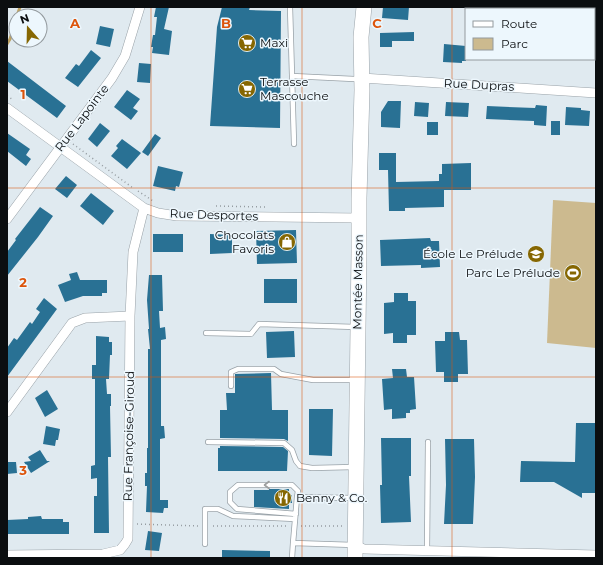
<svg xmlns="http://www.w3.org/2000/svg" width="603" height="565" viewBox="0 0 603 565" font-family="Montserrat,sans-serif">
<rect width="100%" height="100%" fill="#e0eaf0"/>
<path fill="#ccba8f" d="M553,200L596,203V348L547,343Z"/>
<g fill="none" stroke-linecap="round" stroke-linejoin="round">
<path stroke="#bda262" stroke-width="3" d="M17,16L20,7
M7,44L10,39L16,20"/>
</g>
<path fill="#297194" d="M156,7H169L164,29L172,31L169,55L152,53L153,47H151L153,35H155L157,17H154Z
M222,7H250L249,10L281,11L280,128L210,126L217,27Z
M383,7H409L408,20L382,18Z
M100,26L114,29L110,47L96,44Z
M414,32V41H392V47H380V33Z
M444,44L466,46V61H462V63L443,62Z
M91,50L101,58L78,87L65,78L76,64L79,66Z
M7,61L66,106L57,118L7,81Z
M139,63L151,64L150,83L137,82Z
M127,90L140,99L133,108L138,111L131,120L114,107Z
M388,101H401L400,128L381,127V112Z
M415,102L429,103L428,117L414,116Z
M446,102L469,103L468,117L445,116Z
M536,105L547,106L546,126L534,125V121L486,119L487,106L535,108Z
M566,107L581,108V110L590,111L589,126L565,125Z
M551,121H560V135H551Z
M427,122H438V135H427Z
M100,123L110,131L97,147L88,139Z
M7,133L30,149L26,155L31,159L26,166L7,151Z
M155,134L161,138L148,156L142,152Z
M122,139L141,153L127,169L111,156L118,148L116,146Z
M379,153H396V182L439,181V174H442V164L471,163V190H444V207L405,208V211H389L388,170H379Z
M158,166L183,172L179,187L176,186L175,191L153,186Z
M66,176L77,185L67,198L55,189Z
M91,193L114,211L103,225L80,206Z
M40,207L53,216L38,237L7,276V252L16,240L15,239Z
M296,230L297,263L257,264L256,231Z
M153,234H183V252H153Z
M210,234L232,235V253L210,254Z
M430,238L431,241H439L440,267L421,268V265L381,266L380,240Z
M77,272L80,280H107V293H102V296H83L65,302L58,285L71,280L69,274Z
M149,275H162L163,311H159L160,328L165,327L166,339L161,340V426H164L165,438L160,439V500H168V508H164L163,513L146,512L147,486H145V473H147V448H148V349H150L148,329H149L147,300Z
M264,279H297V303H264Z
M394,293H408V301H416V335H407V343H393V333L384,334V303L394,302Z
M44,298L57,309L7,377V348L14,338L17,340L30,322L32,324L40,312L36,309Z
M294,331L295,357L267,358L266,332Z
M445,332H459L460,340H467L468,374H458V382H444V372H436L435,341H445Z
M96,336L109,337V342H112V355H110L109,379H106L107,394H111V406H110L111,457H108L109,533H94V496H97V478L91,479V466L95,465V379H92V365H96Z
M392,369H406L407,377H414L416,409L410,410V413H406V418L392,419V409L384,410L382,379L393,378Z
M271,373L272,410H288V441L284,439L220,438V410H227L226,393H235V374Z
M47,390L58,409L45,417L35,398Z
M309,409H333L332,456L309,455Z
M576,423H596V493H582V498L554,482H520L521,461L575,462Z
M46,426L60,429L58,440H56L55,446L43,444Z
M381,438H411V476H409L411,522L381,523L380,485H382Z
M445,439H474L475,477L473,524H444L446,485Z
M220,446L283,447L288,451L287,471H218V448H220Z
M40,450L47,461H50L31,473L24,462L31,461L28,457Z
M7,462H16L17,473L7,474Z
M269,489H289V495H292V503H289V509L254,507V490H269Z
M41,516L42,519H63V522H69V534H7V520L28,519V517Z
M148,531L162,533L159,551L145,550Z
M222,550L270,551V558H222Z"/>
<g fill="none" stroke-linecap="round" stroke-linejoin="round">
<g stroke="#99a2a8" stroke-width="6">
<path id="service" d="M290,7L294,144
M292,76L354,79L360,78
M206,333L251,334L259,324L356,327
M231,386V372L238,369H274L281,374L313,380H355
M208,442L284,443L292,450L296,461L300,466L312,468L354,467
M296,514L237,509L230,502V492L238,485H292L298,491L297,497
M293,543L297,497L353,498
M205,544V509H218L233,516L295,519
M427,551L428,442
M292,558L293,543L354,545"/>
</g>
<g stroke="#99a2a8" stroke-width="10">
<path id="minor" d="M362,78L596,93
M7,108L144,208L158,213L177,216L359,218
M7,219L112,78L125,56L140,7
M7,412L72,323L85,318L130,316
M355,545L364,549L596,555
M7,555L103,554L120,550L125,544L128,539L130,316L133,252L144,208"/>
</g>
<g stroke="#99a2a8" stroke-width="16">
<path id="primary" d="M355,558L359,252V198L362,90L361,37L364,7"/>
</g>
<path stroke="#959ca1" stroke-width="1.5" stroke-dasharray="1 3" stroke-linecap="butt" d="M7,96L12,99
M73,144L133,188
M138,191L153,201
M216,206L265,207
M137,524L199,526
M213,526H287
M301,526H343"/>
<use href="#service" stroke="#fff" stroke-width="4.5"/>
<use href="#minor" stroke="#fff" stroke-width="9"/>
<use href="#primary" stroke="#fff" stroke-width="15"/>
</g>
<defs><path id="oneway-chevron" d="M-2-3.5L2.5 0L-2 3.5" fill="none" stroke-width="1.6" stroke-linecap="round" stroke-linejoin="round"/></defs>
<use stroke="#9d9f9f" href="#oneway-chevron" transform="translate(267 485) rotate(-180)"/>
<path fill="none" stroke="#dd550c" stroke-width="1" stroke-opacity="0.55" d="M151,7V558M302,7V558M452,7V558M7,188H596M7,377H596"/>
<defs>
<g id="supermarket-disc" transform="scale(0.9)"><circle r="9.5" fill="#866702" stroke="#edf7fd"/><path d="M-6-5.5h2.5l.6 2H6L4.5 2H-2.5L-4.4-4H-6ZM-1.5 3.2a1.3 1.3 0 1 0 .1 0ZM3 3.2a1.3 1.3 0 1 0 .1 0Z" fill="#fff"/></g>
<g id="shop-disc" transform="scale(0.9)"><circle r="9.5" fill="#866702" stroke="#edf7fd"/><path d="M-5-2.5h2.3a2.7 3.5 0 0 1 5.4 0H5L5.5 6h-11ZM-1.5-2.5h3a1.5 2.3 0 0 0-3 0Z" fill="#fff"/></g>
<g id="school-disc" transform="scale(0.9)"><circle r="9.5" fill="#866702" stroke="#edf7fd"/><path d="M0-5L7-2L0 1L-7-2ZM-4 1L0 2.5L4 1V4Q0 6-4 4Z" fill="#fff"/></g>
<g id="stadium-disc" transform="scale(0.9)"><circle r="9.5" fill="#866702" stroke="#edf7fd"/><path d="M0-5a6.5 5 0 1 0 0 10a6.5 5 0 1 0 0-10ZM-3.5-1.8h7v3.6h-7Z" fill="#fff"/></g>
<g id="restaurant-disc" transform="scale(0.9)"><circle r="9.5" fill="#866702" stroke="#edf7fd"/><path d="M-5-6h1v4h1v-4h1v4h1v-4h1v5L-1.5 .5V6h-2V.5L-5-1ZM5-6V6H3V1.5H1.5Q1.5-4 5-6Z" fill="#fff"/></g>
</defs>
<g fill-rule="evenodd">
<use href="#supermarket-disc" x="247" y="43"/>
<use href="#supermarket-disc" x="247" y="89"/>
<use href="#shop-disc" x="287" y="242"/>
<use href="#school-disc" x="536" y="254"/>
<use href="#stadium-disc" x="573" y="273"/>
<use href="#restaurant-disc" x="283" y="498"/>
</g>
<g text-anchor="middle" stroke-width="3" stroke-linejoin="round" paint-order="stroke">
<g font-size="12" fill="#0b0e10" stroke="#edf7fd" text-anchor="start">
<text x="260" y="47">Maxi</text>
<text x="260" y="86">Terrasse<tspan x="260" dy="14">Mascouche</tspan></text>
<text x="274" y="239" text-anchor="end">Chocolats<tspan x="274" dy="14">Favoris</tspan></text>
<text x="523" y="258" text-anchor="end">École Le Prélude</text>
<text x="560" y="277" text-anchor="end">Parc Le Prélude</text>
<text x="296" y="502">Benny &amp; Co.</text>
</g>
<g font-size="12" fill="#0b0e10" stroke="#edf7fd">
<text transform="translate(479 85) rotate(3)" y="4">Rue Dupras</text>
<text transform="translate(82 118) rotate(-53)" y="4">Rue Lapointe</text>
<text transform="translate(214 215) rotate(2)" y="4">Rue Desportes</text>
<text transform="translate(358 282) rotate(-89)" y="4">Montée Masson</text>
<text transform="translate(129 436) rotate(-89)" y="4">Rue Françoise-Giroud</text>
</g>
</g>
<g font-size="13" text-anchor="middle" font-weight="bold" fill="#dd550c" stroke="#edf7fd" stroke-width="3" stroke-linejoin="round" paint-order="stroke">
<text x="75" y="28">A</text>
<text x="226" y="28">B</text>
<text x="377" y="28">C</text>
<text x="23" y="99">1</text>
<text x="23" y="287">2</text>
<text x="23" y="475">3</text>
</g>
<rect width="603" height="565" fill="none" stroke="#0b0e10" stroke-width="16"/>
<rect x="465" y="8" width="130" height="52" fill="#edf7fd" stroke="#939a9e"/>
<rect x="473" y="21" width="20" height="6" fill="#ffffff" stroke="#939a9e"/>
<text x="501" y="28" font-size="12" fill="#0b0e10">Route</text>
<rect x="473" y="38" width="20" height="12" fill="#ccba8f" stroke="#939a9e"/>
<text x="501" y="48" font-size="12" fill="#0b0e10">Parc</text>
<g transform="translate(28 28) rotate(340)"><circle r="19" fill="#edf7fd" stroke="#939a9e"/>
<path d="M0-3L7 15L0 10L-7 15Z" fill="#866702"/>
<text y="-6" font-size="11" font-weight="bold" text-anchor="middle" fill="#0b0e10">N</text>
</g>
</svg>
